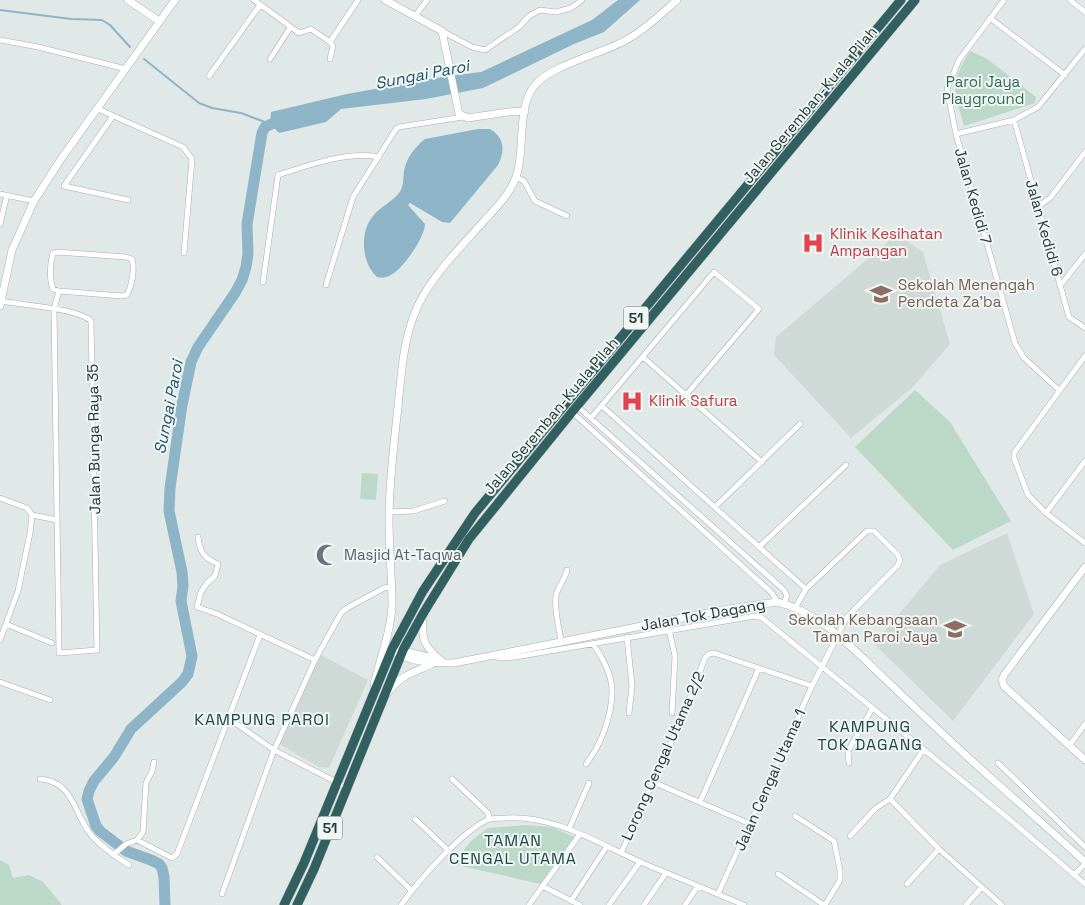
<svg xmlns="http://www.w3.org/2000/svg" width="1085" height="905" viewBox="0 0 1085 905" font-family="'Space Grotesk',sans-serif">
<rect width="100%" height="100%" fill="#e0e9e7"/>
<path fill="#cfd9d6" d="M897,234L923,252L950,344L913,387L851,438L774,355L776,337Z
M1007,533L1034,614L953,721L874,644L940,565Z
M321,655L368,680L329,768L319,767L279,744Z"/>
<path fill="#bbd8c9" d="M970,51L986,58L1036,97L1035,103L964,126C954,89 949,85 970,51Z
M915,390L950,422L1011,521L953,550L855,447Z
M362,473L378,474L376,500L360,499Z
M525,825L552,827L574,837L540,884L453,864L472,840L488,828Z
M0,860L9,865L13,878L29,875L43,882L62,905H0Z"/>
<path fill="#8eb4c8" d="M618,0H640L604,32L574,44L483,88L426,99L341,109L326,122L279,133L270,124L271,112L347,94L448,76L481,72L592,20Z
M478,129H490C505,138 505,151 498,165L450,223L442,222L410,203L408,205L425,224C425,237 402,271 389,276C385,278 382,278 377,277C362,264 359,232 373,216C379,208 394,200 399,193C404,187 403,178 404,171C406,158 416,146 425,139Z"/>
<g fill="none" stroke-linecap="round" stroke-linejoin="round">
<path stroke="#8eb4c8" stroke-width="2" d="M0,10L71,19L102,20L110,25L130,47
M144,59L199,103L212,108L241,113L270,124"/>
<path stroke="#8eb4c8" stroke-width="11" d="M165,905L164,877L162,868L159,864L151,860L126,851L100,831L96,826L87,799L89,791L94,781L114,757L131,729L182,682L188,674L192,656L181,601L183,586L182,572L169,511L170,488L182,405L191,362L198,347L235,293L242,280L246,267L248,254L247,224L262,133L265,127L283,119"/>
<g stroke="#a4b0ae" stroke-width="6">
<path id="street" d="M254,0L299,33L311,29L330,42L333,46L330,59
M1004,0L959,60L947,89L956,134L1015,343L1024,358L1059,390
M1070,0L1085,12
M415,16L427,0
M990,18L1065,75
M442,31L472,47L485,50L519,27L529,16L540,10L556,12L571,8L582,0
M0,40L38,47L126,69
M330,42L358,0
M270,59L290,28
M209,76L260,5
M98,109L183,147L192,159L184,253
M113,116L64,186L128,200
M1014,120L1069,317L1085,328
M956,134L1014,120L1038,107L1085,49
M516,177L524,181L535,201L567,216
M0,194L34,201
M1038,207L1051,197L1085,152
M0,224L7,195
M263,282L278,175C310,165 346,151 379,157
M326,285L353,197L396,129L399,127L463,117
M1060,286L1085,254
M0,301C21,305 77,308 91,321L97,650L59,653L54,309L59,291L122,296L127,295C132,285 135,269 132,259L126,257L57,252L53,253C50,264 49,279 53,289L59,291
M1085,356L1014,453V458L1028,495L1046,513L1085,543
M643,357L762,462
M577,406L784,590L787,596L784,603
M602,406L806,589
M572,412L772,593L777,602
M591,418L714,272L759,309L686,395
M0,498L27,508L32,515L57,520
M715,507L800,424
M389,512L414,511L445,501
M1046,513L1085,461
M198,537C200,553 204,558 218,564L215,576L207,583L201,592L197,607L217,614L315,660
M759,547L846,465
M6,624L52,643
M669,630L675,656L672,713
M627,637L632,686L629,713
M0,640L18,591L30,533L32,515
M561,641C559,627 554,610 556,596C558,586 565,580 567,570
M493,656L501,658L515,657L755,616L762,618L1008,818L1085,884
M0,682L50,700
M228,718L274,750L346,787
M1069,746L1085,724
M849,763L848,751L872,709
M998,763L1085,847
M586,764C601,745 612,716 612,691C612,675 602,656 593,644
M40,779C75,782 73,814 92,836C103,848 116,857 129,865
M452,779L488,813L489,819
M653,782L750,824
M890,799L939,849L1002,905
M700,802L759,668
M795,816L834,841L840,870V880L825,905
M415,819L449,851
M569,829L589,783
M850,836L876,808L890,799L924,749
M137,840L172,858L177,854L260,635
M621,853L684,714L705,658L709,654L714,653L812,686
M113,855L126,844L137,840L143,832L146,783L152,771L154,762
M377,857L412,891
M778,874L824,905
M1075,874L1085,864
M907,884L939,849
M542,886L580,905
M222,894L274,750L315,660L341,613L347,608L384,588L390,587
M718,894L812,686L847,617L898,565L900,560L898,555L874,531H867L806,589L795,608
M571,901L607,846
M401,905C420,879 459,834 487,820C493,818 500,818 506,818C556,815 601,845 645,864C678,878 711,891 744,905
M529,905L580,834
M609,905L640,862
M644,905L666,873
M685,905L698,886
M966,905L982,887"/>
</g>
<g stroke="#a1b4b1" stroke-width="8">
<path id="secondary" d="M128,0L159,21
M385,0L442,31L459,114L468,118L508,112L525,111
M0,306L12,250L34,201L61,159L175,0
M1085,567L1004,675L1002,680L1004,686L1085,760
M423,615C421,640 424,647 443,662
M392,649C410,664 432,662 454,663L728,609L777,602C820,612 852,648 884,678C908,701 933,725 958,748C1000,787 1043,823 1085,862
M400,650L428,657L437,662
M374,684C380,659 391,631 392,605C392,577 389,548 389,520C389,482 394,444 398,407C401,376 403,344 414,315C426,281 460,248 484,221C495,209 507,197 514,182C527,153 515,109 535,85C553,64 602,54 626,40C645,30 661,14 677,0
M388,693C398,676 415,672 432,664"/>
</g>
<g stroke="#bdc3c3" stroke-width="10">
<path id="highway" d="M284,905L304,863L392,649L423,591L475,513L901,0
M297,905L314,869L403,650L424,612L469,539L572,412L915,0"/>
</g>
<use href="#street" stroke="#fff" stroke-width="5"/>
<use href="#secondary" stroke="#fff" stroke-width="7"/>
<use href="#highway" stroke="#326060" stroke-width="9"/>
</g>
<defs>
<g id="hospital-bare" transform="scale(1.725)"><path d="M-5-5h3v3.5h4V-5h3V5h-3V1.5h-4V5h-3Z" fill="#e0444e" stroke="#f0f6f4" stroke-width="2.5" paint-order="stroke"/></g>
<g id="school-bare" transform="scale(1.725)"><path d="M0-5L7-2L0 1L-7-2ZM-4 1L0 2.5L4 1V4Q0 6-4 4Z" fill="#8d6e63" stroke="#f0f6f4" stroke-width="2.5" paint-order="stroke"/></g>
<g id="mosque-bare" transform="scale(1.725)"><path d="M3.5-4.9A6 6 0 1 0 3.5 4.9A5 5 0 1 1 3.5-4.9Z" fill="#6b7280" stroke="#f0f6f4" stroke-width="2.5" paint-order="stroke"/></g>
</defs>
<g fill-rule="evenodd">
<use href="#hospital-bare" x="813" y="243"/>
<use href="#school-bare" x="881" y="294"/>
<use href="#hospital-bare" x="632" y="401"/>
<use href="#mosque-bare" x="327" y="555"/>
<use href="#school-bare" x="955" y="629"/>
</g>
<g text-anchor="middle" stroke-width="4" stroke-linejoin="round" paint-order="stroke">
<g fill="#f0f6f4" stroke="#60716f" stroke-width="1">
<rect x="623.5" y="306.5" width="25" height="23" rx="4"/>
<rect x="317.5" y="816.5" width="25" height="23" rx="4"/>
</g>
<g font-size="14" font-weight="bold" fill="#233836">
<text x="636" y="323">51</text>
<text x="330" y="833">51</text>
</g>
<g font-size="15" fill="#326a53" stroke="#f0f6f4">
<text x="983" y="87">Paroi Jaya<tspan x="983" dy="17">Playground</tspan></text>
</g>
<g font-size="15" fill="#233836" stroke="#f0f6f4">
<text transform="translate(810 105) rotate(-50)" y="5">Jalan Seremban-Kuala Pilah</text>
<text transform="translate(973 196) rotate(74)" y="5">Jalan Kedidi 7</text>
<text transform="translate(1044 228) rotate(74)" y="5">Jalan Kedidi 6</text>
<text transform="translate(551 416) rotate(-50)" y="5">Jalan Seremban-Kuala Pilah</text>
<text transform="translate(94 439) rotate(-91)" y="5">Jalan Bunga Raya 35</text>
<text transform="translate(703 615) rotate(-10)" y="5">Jalan Tok Dagang</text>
<text transform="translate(663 756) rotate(-66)" y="5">Lorong Cengal Utama 2/2</text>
<text transform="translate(770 780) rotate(-66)" y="5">Jalan Cengal Utama 1</text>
</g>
<g font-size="15" fill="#be3a42" stroke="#f0f6f4" text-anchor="start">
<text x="830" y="239">Klinik Kesihatan<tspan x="830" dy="17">Ampangan</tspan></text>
<text x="649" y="406">Klinik Safura</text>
</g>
<g font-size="15" fill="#785e54" stroke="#f0f6f4" text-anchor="start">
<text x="898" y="290">Sekolah Menengah<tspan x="898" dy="17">Pendeta Za'ba</tspan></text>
<text x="938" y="625" text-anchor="end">Sekolah Kebangsaan<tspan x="938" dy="17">Taman Paroi Jaya</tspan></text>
</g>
<g font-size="15" fill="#5b616d" stroke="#f0f6f4" text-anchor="start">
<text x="344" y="560">Masjid At-Taqwa</text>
</g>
<g font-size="16" font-style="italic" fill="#24526c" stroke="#f0f6f4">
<text transform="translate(422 74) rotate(-11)" y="6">Sungai Paroi</text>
<text transform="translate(168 407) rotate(-79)" y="6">Sungai Paroi</text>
</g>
<g font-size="16" letter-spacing="1" fill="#214746" stroke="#f0f6f4">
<text x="262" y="725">KAMPUNG PAROI</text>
<text x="870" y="732">KAMPUNG<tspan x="870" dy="18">TOK DAGANG</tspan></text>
<text x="513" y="846">TAMAN<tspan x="513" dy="18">CENGAL UTAMA</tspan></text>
</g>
</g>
</svg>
